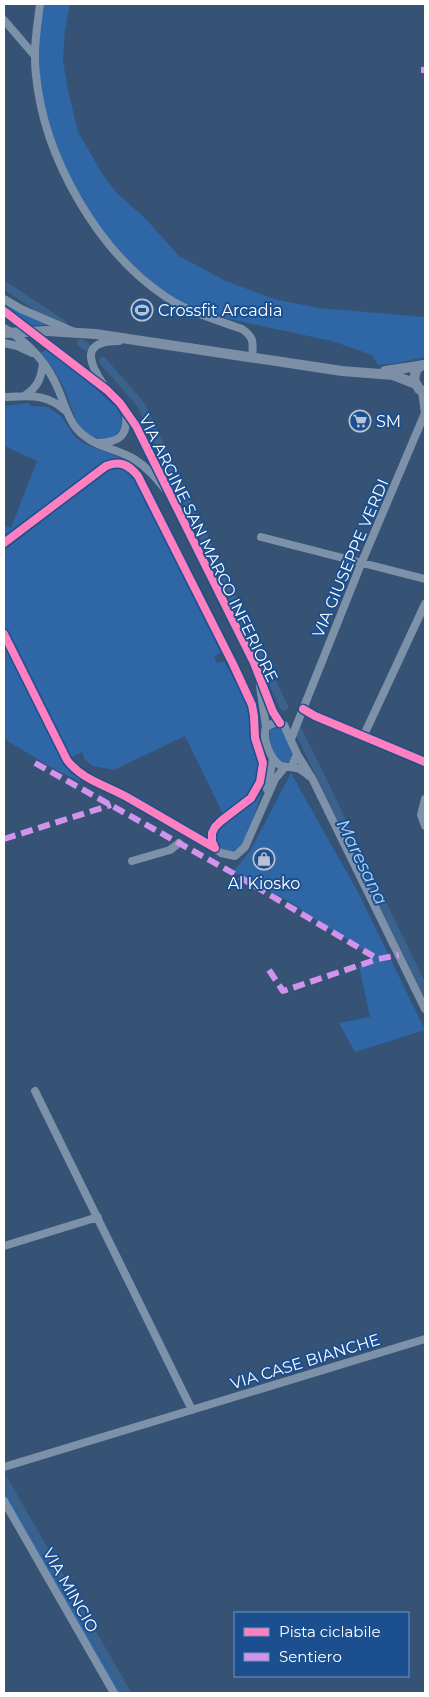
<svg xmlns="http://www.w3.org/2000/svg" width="429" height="1697" viewBox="0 0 429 1697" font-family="Montserrat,sans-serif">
<rect width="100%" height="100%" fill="#365274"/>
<path fill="#2f66a5" d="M40,4H70L65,30L63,61L68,90L78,132L103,175L117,193L146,219L179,256L226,281L274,299L319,308L425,317V357L397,363L378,365L372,355L332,341L210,315L151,289L76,200L48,144L33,83L36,22Z
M4,302L46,324V325H31L4,306Z
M46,349L94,387L117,408C134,434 103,449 84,431C74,421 71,405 66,393C60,378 51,366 41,353Z
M29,403L31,406L48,407L61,416L75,437L85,444L128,461L124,469L133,476L221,653L214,656L217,663L224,661L249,707L260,762L256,782L248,798L223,814L185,736L114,770L93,766L85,760L82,752L71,758L58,733L81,782L56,770L4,739V550L59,508L4,547V525L11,528L37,461L4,446V406Z
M278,727C286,732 294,751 291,760C277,770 267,740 270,730Z
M291,773L359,894L425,1030L355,1052L339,1023L370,1017L359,966L373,958L353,943L320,923L292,903L233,872L250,851Z
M262,792L250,828L241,846L230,852C217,850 212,840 218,829L250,806Z
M4,1488L122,1693H117L4,1495Z"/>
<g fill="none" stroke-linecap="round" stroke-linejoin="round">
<path stroke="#3b618d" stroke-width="8" d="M4,285L63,324
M81,343L87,347
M103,361L141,405L284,707
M299,732L425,991
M4,1480L127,1693"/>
<path stroke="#7d92a8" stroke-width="8" d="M40,4C37,28 33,51 36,75C44,157 97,251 166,297C188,312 217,320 242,329C255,338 253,343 252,357
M4,20L35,56
M4,299L21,309L72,331
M4,311L107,390L120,403L136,426L254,663L273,712L280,723
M4,328C28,342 48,364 59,391C64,403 68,419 77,429C93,447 115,448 134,459C147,467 156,478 165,489
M4,343L17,346L32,353
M103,384C87,360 82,341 119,341
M422,391L425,414
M24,396C38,387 41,379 43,363
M4,397C29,396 46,393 66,411
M98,443C120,442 128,436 126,413
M261,537L425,579
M4,543L106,466C120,460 129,465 138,476L233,664L252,705L254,716L255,738L263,763L260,782L251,798L221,821L215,827L212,833V841L215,848C185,831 155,813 125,796C105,785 81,779 67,760L4,634
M260,686L266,727
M315,716L425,762
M363,737L425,604
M291,739L361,564L425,413
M297,754L313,780L425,1009
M292,766L297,754L284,725C277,721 273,723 266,727C262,739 270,759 281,766C296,769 295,764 309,776
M267,789L273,759
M425,799L421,815L425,826
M215,848L221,853L235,856L245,847L275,779L285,767
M132,861L170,850L179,843
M35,1091L192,1410
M4,1246L98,1217
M4,1467L425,1339
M4,1501L114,1693"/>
<path stroke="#7d8ea7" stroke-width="10" d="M47,331L95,334L342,371L393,375L416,384
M422,365L416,370L414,380L419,389L425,392
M385,371L425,365"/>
<path stroke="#7d8ea7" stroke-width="10" d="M4,333L47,331"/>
<path stroke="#d193ec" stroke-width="6" stroke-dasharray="12 6" stroke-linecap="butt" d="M421,70H425
M35,763L231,872L378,959L399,955
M4,839L111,805
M269,970L283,991L378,959"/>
<g stroke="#1b4f8f" stroke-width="11">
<path id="cycleway" d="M4,311L107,390L120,403L136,426L254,663L273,712L280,723
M4,543L106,466C120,460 129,465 138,476L233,664L252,705L254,716L255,738L263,763L260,782L251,798L221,821L215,827L212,833V841L215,848C185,831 155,813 125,796C105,785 81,779 67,760L4,634
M303,709L315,716L425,762"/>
</g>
<use href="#cycleway" stroke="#ff80c0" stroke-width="8"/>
</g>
<defs>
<g id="stadium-ring" transform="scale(1.125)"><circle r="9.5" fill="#1b4f8f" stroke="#b9c2ce" stroke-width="1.5"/><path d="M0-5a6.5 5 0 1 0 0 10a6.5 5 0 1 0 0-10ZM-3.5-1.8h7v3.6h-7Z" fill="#b9c2ce"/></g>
<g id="supermarket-ring" transform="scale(1.125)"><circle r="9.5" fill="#1b4f8f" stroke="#b9c2ce" stroke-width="1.5"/><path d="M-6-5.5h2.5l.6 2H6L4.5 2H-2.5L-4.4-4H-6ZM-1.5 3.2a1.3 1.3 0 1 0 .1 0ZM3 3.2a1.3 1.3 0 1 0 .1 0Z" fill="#b9c2ce"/></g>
<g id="shop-ring" transform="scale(1.125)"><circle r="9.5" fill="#1b4f8f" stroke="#b9c2ce" stroke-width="1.5"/><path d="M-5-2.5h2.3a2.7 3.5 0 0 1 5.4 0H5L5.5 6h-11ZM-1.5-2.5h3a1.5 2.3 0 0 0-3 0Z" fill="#b9c2ce"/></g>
</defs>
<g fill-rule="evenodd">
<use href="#stadium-ring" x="142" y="310"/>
<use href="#supermarket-ring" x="360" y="421"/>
<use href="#shop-ring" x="264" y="859"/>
</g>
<g text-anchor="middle" stroke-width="4" stroke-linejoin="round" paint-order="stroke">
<g font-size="16" fill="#fff" stroke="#1b4f8f" text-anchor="start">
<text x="158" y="316">Crossfit Arcadia</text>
<text x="376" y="427">SM</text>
<text x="264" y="889" text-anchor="middle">Al Kiosko</text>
</g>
<g font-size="16" fill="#fff" stroke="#1b4f8f">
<text transform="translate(209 548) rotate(64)" y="6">VIA ARGINE SAN MARCO INFERIORE</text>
<text transform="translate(350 558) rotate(-67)" y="6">VIA GIUSEPPE VERDI</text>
<text transform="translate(305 1361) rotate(-17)" y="6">VIA CASE BIANCHE</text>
<text transform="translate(71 1590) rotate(60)" y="6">VIA MINCIO</text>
</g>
<g font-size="18" font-style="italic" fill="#b5d3f5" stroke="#1b4f8f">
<text transform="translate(362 862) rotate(64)" y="6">Maresana</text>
</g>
</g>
<rect width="429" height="1697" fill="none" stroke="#ffffff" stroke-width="10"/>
<rect x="234" y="1612" width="175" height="65" fill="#1b4f8f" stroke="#7695bc"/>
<rect x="244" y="1628" width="25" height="8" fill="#ff80c0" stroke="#7695bc"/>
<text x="279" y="1637" font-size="15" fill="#ffffff">Pista ciclabile</text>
<rect x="244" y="1653" width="25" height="8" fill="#d193ec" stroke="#7695bc"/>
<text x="279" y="1662" font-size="15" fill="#ffffff">Sentiero</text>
</svg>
